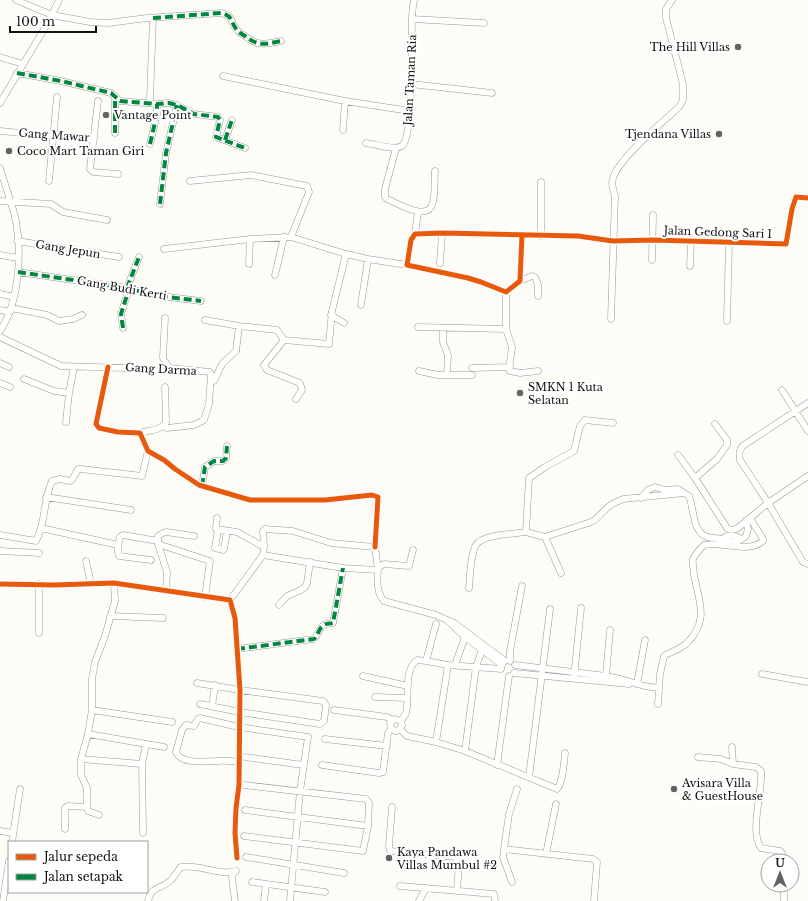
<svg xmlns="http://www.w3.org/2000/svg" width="808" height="901" viewBox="0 0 808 901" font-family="'Libre Baskerville',serif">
<rect width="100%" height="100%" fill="#fdfcf7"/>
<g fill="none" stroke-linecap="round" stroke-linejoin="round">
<g stroke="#979795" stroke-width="7">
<path id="minor" d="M16,0L52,15L90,22L108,23L147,18L221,13C234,16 230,22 237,30C239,33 242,34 245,36C259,47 265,44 281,41
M412,19L484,23
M0,57L23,64
M17,73L61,81L111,93L120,101L157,104L169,103L177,105L194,114L218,117L220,120L216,137L245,148
M223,76L345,101L410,111
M411,84L492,93
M150,99L153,18
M98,101L90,169L93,172L118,174
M0,103L49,21L59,0
M343,130L345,101
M0,131L53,136L94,139
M115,133V96
M225,140L232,120
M366,143C376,144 393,151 402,146C414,138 411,37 412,18C412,12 413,6 414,0
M150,144L157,114V104
M396,148L385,189V197L387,199C397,203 426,221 432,205C436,195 434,181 435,171
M0,168C5,186 12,203 16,221C22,254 19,303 0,331
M49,181L57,97
M190,181L251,175L307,186L309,192L291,237
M541,182V236
M0,201L51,204L63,212L107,220
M160,204L166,153L177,105
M415,234L418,212
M522,235L520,281L506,292L481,282L468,278L407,265L411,240L415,234L442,233L578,236L613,241L653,240L786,244L792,209L796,197L808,198
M17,241L119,257
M164,249L250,239L291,237L346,254L368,259L407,265
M0,255L18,258
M652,260L653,215
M440,263L442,233
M249,264L250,239
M690,266L691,242
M18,272L121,287L160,296L201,301
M275,275L284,237
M520,281L532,276L535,277L538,285V296
M127,288L139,257
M506,292V329L512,347L509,370L510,371L520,373L538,371
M0,294L14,297
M361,305L368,259
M11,308L47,315L59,321L73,319L82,315
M0,310L10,312
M331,315L344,323
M165,318L163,358L169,368
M611,319L615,196C613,190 611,184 613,178C619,158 663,122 679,107L683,100V84L666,18V9L672,0
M205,320L239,326L277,330L284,340
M727,321L729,243
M418,327L506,329
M123,328L121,314L129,289
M443,329V342L448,355L447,375
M0,337L61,366L157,369L169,368L210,372L211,374L209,404L204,420L194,425L167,428L164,426
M0,363L9,367
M108,367L96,424L99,428L118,432L140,433L148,451L164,460L175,469L199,485L250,500H325L372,495L378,497L375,547
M472,368L510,367
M419,371L438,375H472
M24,379L54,391L69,393
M211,381H214L222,364L236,351L239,326
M0,383L10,387
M782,390L808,431
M296,399L302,390L300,383L267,370L264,365L284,340L329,344L332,311L346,254
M808,403L744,445C739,449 739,453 740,460L768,503L803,562L808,564
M66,422L69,393L74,367
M140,433C148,430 162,431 166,422L165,387
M678,455L695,478L727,528C731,531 734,530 738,528L768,503L808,476
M695,478L717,459L727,445V440L715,424
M202,486L205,467L214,461H223L226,458L227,446
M46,497L131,510
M641,498L648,490L655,487L665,490L678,489L684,493
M217,518L216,529L237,532L264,547
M41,528L118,545
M218,530L215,548L223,550L224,549L227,531
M526,532L545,537L561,573
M0,535L36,541C46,523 43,500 52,481L60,479L70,481L72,480L78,469H81L142,476L148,451
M545,537L591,522C599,518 602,512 608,507C613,503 618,501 623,499L684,493L689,496C694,508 692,529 705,536C711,539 718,537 723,540C732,543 738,543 746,536L748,529L746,521
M722,539C728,534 735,535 741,539
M158,544L210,561L205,597
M0,551L39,553
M263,555L343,568L378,570C377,579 377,594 384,601L436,615L454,623L505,661
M151,560L119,556C116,550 119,543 120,537L123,535L158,541
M86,561L91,584
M378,570L379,567L384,564L409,566L413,550
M0,584L54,585L114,583L230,600L235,618L240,690L239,785L236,808L235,833L237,858
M39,584V633
M469,588C470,577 470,555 476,545C483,534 514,534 526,532L529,478L545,467L574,451L580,426L585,420L613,423
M166,591L167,572L158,544V536L163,533L166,532L194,536
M230,600L263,555L264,547L263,531L265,529L293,531L331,543L375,547L378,570
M279,605L287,596L301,590L305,587L307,583L310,562
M110,616L163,618
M447,620L465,637L502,665
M436,624L426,661L448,665L501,669
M237,649L314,639C318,636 319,627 324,625C327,623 330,624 333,623L343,568
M510,661V651L522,586
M455,665L465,637
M515,665L606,676L621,679L644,686L659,688
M514,673L629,684
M762,674L808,682
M363,676L408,686
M606,676L610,630
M574,677L581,608
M197,683L240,690L323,701L326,705L324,721L320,724L240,712L200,704
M637,684L645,640
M375,697L407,698
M658,704L660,674L664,656C671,652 680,649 686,644C710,621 699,602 694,575C694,570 692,564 693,559C695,554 700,549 704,545C723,541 748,554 763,541V539L750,518
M212,706L215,685
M92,710L172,722
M334,710L387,717L393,720
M401,721C402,719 405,716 406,713C410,698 403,670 417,660L426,661
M400,729L407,736L436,742L465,751L557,789C563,783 564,762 565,753
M88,734L164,747
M325,739L387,746
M436,742L448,665
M732,747L733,764
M465,751L476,667L482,650
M245,757L303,765
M698,757L721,759L733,764L756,767L761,771C763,791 749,831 761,848L780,851L782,853L783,861
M81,759L142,764
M239,762C232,761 224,760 217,761C206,761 181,765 176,752L182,730L186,725L194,726L198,719L200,718L239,727L308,737L300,791L290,901
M322,765L379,773L383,772L388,733L391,729L390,723L395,719L401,721L402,725L400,729L396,731L391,729
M497,765L509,676
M529,777L550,609
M392,807L389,846L390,851L455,857L459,863L457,891
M245,810L368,826
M99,815L88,811L87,807V788L81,775V759L88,734L92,710V679L95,662L105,636L115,601L114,583
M65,829V808L68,806L87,807
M0,831L13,833
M143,833L142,764L146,744
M244,836L363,851L368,826L369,803L366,799L244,785
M12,842L20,789
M504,849L593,859L597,862L594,901
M546,854L556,804
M246,857L344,873
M234,872L232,877L235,901
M252,882L325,892
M512,882L503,857L504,849L509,814L517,789
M784,885V901
M400,886L494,894L495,901
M3,901L9,861
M148,901C152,884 162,890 171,880C175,876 177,871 181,867C199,864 219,876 236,871
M264,901L266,884
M419,901L426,888"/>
</g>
<use href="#minor" stroke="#fffffe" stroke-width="6"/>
<path stroke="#00873e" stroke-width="4" stroke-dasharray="8 4" stroke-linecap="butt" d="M153,18L221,13C234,16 230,22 237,30C239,33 242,34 245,36C259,47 265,44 281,41
M17,73L61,81L111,93L120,101L157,104L169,103L177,105L194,114L218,117L220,120L216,137L245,148
M115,133V96
M225,140L232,120
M150,144L157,114V104
M160,204L166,153L177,105
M18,272L121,287L160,296L201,301
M127,288L139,257
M123,328L121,314L129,289
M202,486L205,467L214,461H223L226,458L227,446
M237,649L314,639C318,636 319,627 324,625C327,623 330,624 333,623L343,568"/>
<g stroke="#fff" stroke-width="8">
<path id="cycleway" d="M522,235L520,281L506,292L481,282L468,278L407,265L411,240L415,234L442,233L578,236L613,241L653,240L786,244L792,209L796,197L808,198
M108,367L96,424L99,428L118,432L140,433L148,451L164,460L175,469L199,485L250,500H325L372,495L378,497L375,547
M0,584L54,585L114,583L230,600L235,618L240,690L239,785L236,808L235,833L237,858"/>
</g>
<use href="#cycleway" stroke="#e8590c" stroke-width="5"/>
</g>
<g fill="#646362" stroke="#fff" stroke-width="1.5">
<circle cx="738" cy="47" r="4"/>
<circle cx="106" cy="115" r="4"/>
<circle cx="719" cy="134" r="4"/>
<circle cx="9" cy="151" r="4"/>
<circle cx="520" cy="393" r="4"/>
<circle cx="674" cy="789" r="4"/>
<circle cx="389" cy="858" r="4"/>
</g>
<g text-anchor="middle" stroke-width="4" stroke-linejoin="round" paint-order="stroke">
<g font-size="11" fill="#111" stroke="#fff" text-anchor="start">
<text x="730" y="51" text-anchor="end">The Hill Villas</text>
<text x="114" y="119">Vantage Point</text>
<text x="711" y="138" text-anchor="end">Tjendana Villas</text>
<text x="17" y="155">Coco Mart Taman Giri</text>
<text x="528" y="391">SMKN 1 Kuta<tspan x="528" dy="13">Selatan</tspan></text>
<text x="682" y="787">Avisara Villa<tspan x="682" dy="13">&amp; GuestHouse</tspan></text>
<text x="397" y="856">Kaya Pandawa<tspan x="397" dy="13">Villas Mumbul #2</tspan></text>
</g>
<g font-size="11" fill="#111" stroke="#fff">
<text transform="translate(410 80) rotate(-87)" y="4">Jalan Taman Ria</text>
<text transform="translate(54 135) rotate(4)" y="4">Gang Mawar</text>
<text transform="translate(718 232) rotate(2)" y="4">Jalan Gedong Sari I</text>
<text transform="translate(68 249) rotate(9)" y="4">Gang Jepun</text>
<text transform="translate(122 288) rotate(10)" y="4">Gang Budi Kerti</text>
<text transform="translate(161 369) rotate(3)" y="4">Gang Darma</text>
</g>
</g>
<rect x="8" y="841" width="140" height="52" fill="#ffffff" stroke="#a0a0a0"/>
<rect x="16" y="854" width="20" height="6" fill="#e8590c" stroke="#a0a0a0"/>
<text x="44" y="861" font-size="12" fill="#111111">Jalur sepeda</text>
<rect x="16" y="874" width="20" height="6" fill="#00873e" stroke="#a0a0a0"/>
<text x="44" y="881" font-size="12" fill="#111111">Jalan setapak</text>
<g transform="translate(780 873)"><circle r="19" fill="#ffffff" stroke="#a0a0a0"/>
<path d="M0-3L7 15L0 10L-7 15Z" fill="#646362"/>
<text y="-6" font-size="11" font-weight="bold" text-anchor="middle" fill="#111111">U</text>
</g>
<path d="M10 26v6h86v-6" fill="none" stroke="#111111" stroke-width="2"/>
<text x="16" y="26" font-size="12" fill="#111111" stroke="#ffffff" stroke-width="3" paint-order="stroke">100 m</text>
</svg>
